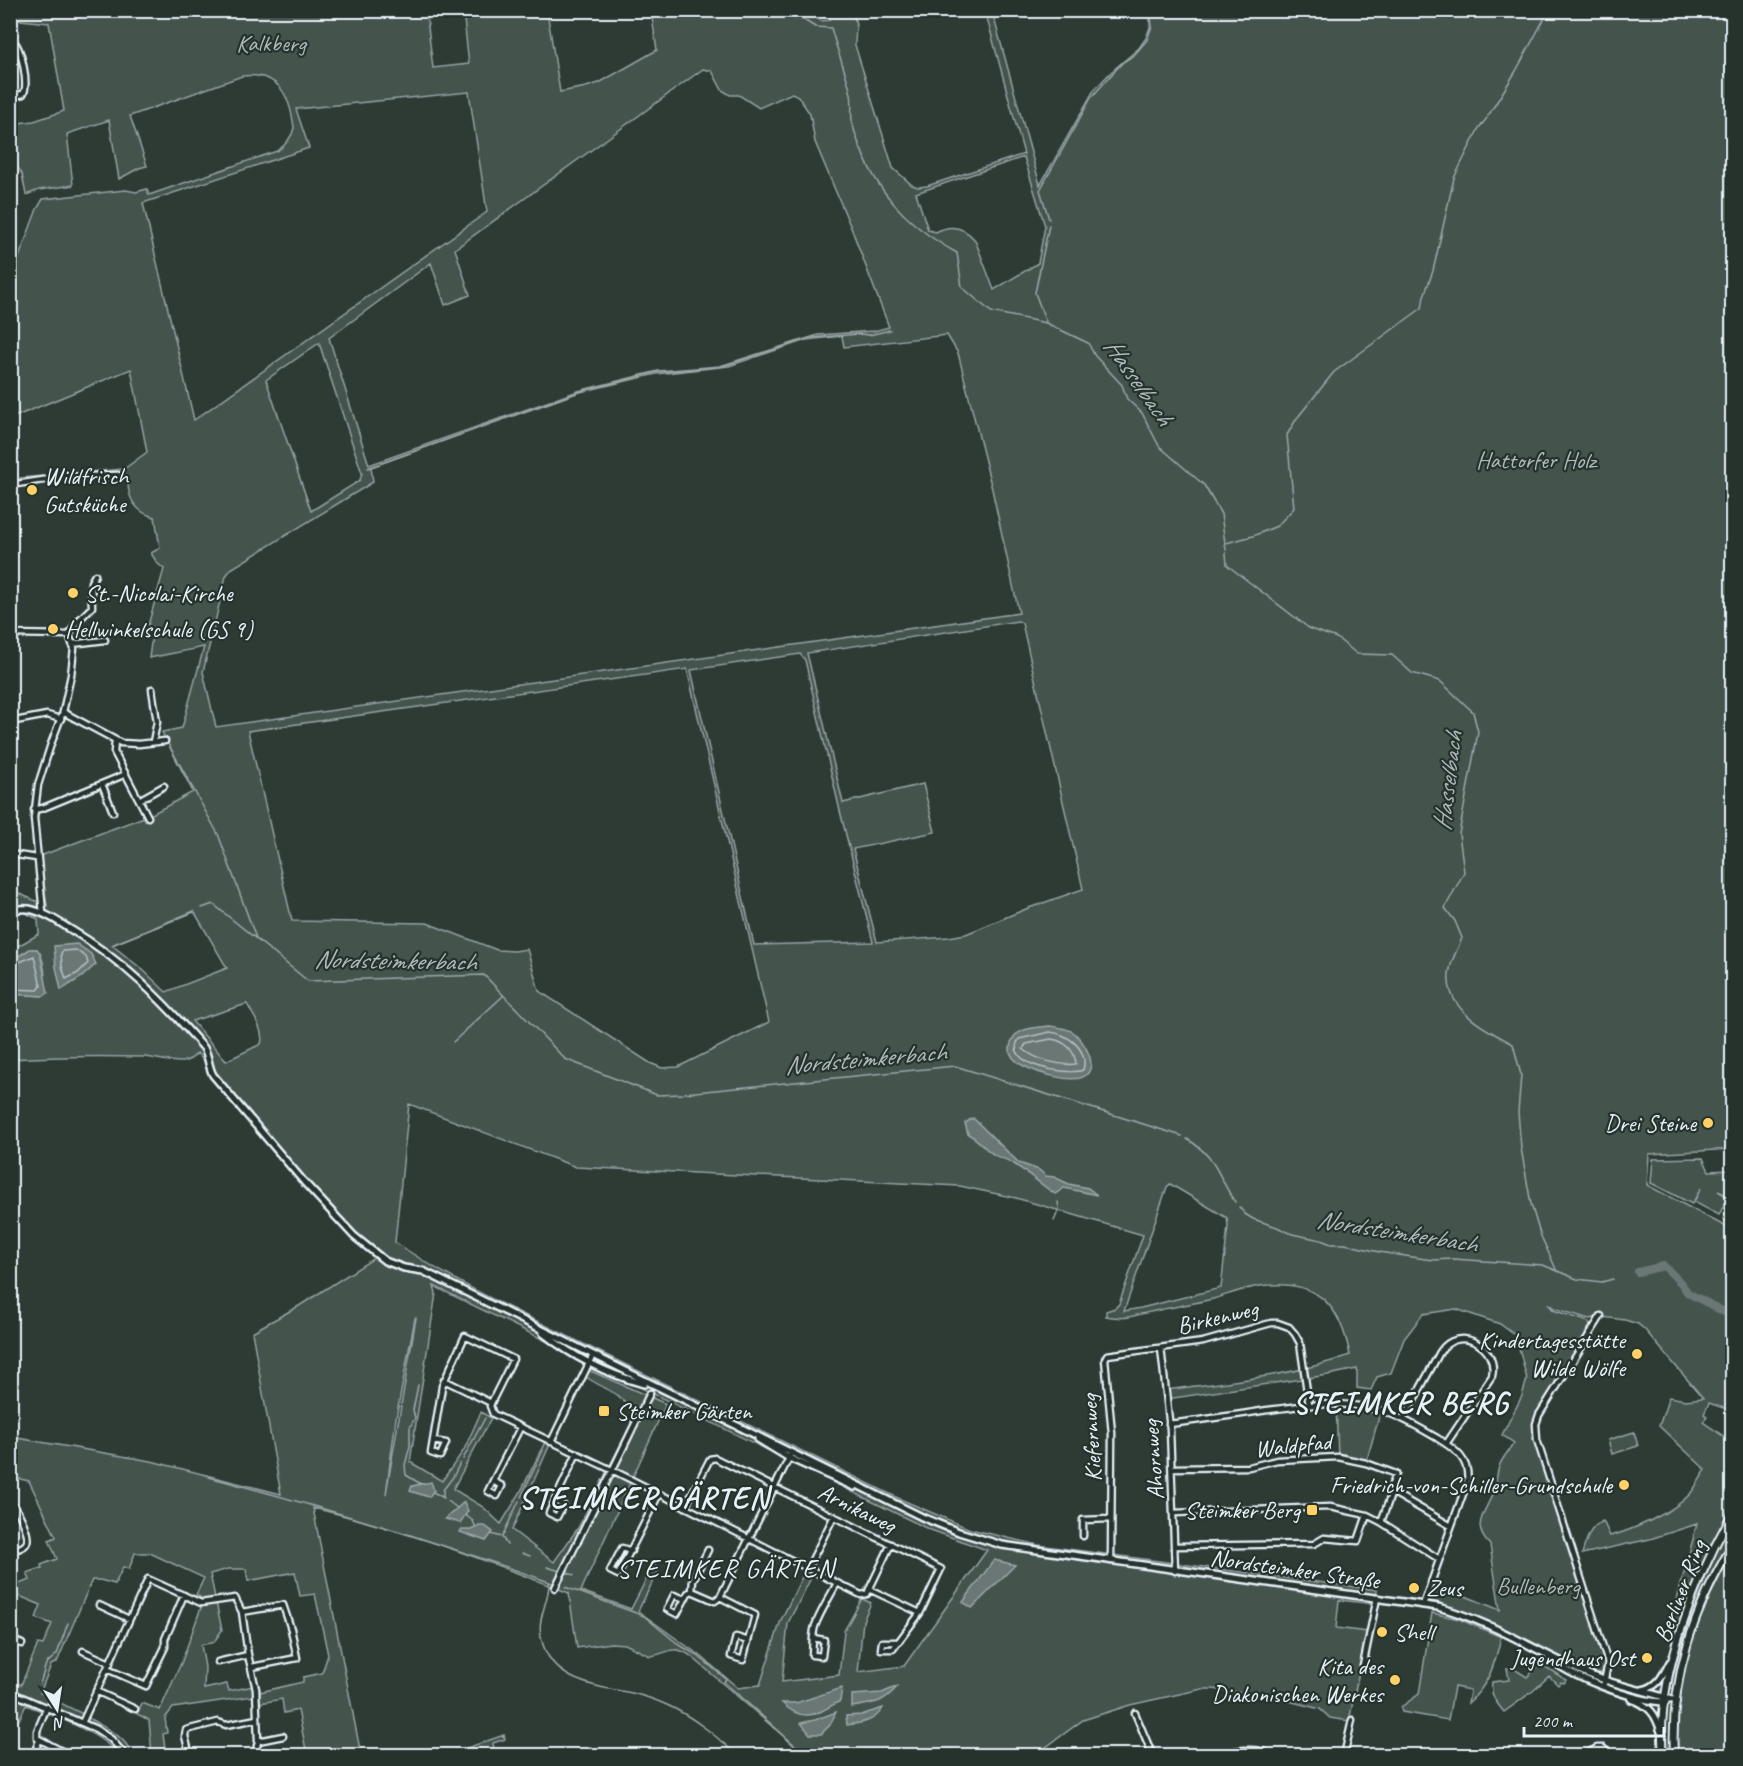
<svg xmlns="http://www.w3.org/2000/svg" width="1743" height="1766" viewBox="0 0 1743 1766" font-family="Caveat,sans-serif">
<rect width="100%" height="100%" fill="#2e3b35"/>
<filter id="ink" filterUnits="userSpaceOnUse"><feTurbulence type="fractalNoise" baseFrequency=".0167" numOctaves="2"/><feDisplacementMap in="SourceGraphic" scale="12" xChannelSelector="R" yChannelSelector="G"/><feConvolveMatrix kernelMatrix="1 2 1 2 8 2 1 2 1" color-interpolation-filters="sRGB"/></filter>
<g filter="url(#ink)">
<path fill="#45524e" stroke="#96a2a3" stroke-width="1.5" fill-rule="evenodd" d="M10,11H426L433,68L469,64L463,11H547L560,92L586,87L599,83L657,50L651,11H805L821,21L830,20L827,11H853L856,24L855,45L893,168L912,185L918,187L927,186L1024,154L985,11H992L1040,185L1094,90L1111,72L1139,48L1146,38L1150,27V11H1732V1149L1649,1154L1647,1185L1732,1230V1411L1709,1403L1704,1414L1707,1417L1703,1422L1726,1438V1440L1730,1443L1732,1442V1509L1704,1563L1677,1632L1669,1629L1697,1524L1650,1539L1582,1554C1586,1541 1589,1527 1603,1521L1610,1536C1633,1530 1674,1512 1690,1494C1696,1487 1700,1478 1706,1470L1659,1426L1669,1397L1686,1400L1703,1398L1645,1330L1638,1324L1625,1320L1602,1317L1589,1319L1554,1308L1548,1303L1553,1310L1589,1322L1591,1329L1537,1414L1533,1431L1602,1645L1606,1664L1603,1673H1590L1480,1618L1428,1599L1433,1583L1500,1610L1490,1545C1469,1525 1487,1511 1494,1490C1497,1483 1496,1475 1499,1467C1501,1459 1509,1451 1514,1443L1502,1435L1522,1396L1527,1379L1516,1336L1500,1324L1456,1309L1423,1314L1404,1339L1391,1373L1377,1377L1371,1390L1357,1388V1369L1328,1375L1167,1399L1166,1390C1228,1381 1290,1377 1350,1355C1341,1309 1321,1282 1271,1285C1252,1285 1231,1294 1213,1299C1192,1304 1171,1307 1150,1312C1129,1316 1129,1320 1106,1316V1311L1115,1308L1119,1304L1143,1235L1016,1198L960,1186L576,1167L409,1104L395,1242C429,1266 465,1285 502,1304L900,1499L970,1529L1038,1545L1377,1590L1375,1604L1339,1600L1336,1628L1367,1632L1349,1721L1330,1718L1320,1709L1273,1697L1213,1689H1202L1130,1705L1083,1720L1035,1755H805L691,1656C671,1643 670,1654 650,1656L625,1644L611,1643L577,1648L569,1593C485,1560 400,1528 313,1508L361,1755H305H307L298,1710L284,1713L282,1699L254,1704L253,1696L173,1708L165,1718L167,1733L163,1734L165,1749L160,1750L161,1755H145L152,1754L149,1720L137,1714L142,1703L160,1710L182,1661L204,1599L196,1595L204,1578L150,1553H135L129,1569L123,1567L115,1584L100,1580H92L57,1662L51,1665L40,1693L89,1717L90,1719C109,1730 123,1735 133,1755H118C103,1733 51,1715 26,1705L11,1737V1681L21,1685L38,1644L43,1645L52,1624L36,1618L41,1605L17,1595L14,1601L11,1600V1582L13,1586L30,1580L27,1573L42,1568L41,1565L57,1559L49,1540L56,1537L29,1481L11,1477V1437L151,1461L281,1494L252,1332L299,1306L382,1253L342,1222L197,1053C194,1057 188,1061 182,1062C171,1063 156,1058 145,1057C100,1056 55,1056 11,1059V994L44,996C45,981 47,962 37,949H30L11,961V950L39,934L38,919L11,906V890L47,906L40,856L152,814L193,792L162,732L182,728L204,647L149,658L153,629H147L164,569L157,563L151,553L160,548L155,517C136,513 127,498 128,479L119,480L71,479L21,486L20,478L124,469L147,452L131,369L14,417L16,380L10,349V281L37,209L43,199L126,190L136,192L147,189L149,195L277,151C285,146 292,137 294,128C290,95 279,72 242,76L130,116L147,166L139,168L119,179L109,120L67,134L73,185L39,190L26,195L22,174L11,157V124L34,121L64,111L49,23L11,19ZM703,69L712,71L722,90L730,95H739L759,108L792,93L798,96L810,114L815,142L852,230L889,327L874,331L818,335L720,366L658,371L578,391L369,465L329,338L431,263L445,305L470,295L455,249ZM469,92L487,212L194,420L143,203L309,148L296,109ZM1024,157L1045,226L1038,263L994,290L975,240C964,227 951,224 936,232L928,230L916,193ZM947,335L958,353L992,489L1019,613L216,727L203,672L226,576L231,569L373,482L371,467L576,393L656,374L729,366L806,340L842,336L844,347ZM319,343L362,473L360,480L356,483L311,511L266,380ZM1018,621L1022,623L1083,889L1026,909L966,934L949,937L877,942L853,849L935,832L923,784L843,803L807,653ZM800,654L805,660L840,811L873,942L754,945L691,670ZM687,669L769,1022L678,1067L662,1068L650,1063L539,991L527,949L515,951L497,950L427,923L292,921L248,731ZM194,911L227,968L166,992L143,970L112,945ZM247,1004C253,1015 265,1032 261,1044L226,1061L192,1021ZM1170,1184L1227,1218L1228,1226L1221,1288L1141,1308L1124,1311L1167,1187ZM434,1286L928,1529L987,1550L904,1666L858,1672L863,1621L871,1603L862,1599L844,1631L839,1675L782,1682L788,1623L812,1576L804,1573L781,1620L760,1685L738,1688L702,1657L638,1611L660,1567L654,1564L631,1609L581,1591L666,1404L586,1369V1377C604,1389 616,1391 631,1408V1424L578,1528L554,1562L512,1530L551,1442L546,1440L520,1493L501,1524L483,1507L453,1489L491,1418L481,1412L464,1450L442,1481L410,1462L436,1293ZM415,1318H416L386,1494L396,1418ZM228,1569H246L248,1581L295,1572L300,1596L315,1594L328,1655L322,1673L303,1677V1682L260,1692L259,1685L229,1691L227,1684L204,1689L205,1667L201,1645L214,1642L222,1630L210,1574Z
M1703,1158L1709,1171L1732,1170V1225L1723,1219L1729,1196L1718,1191L1728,1197L1719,1215L1694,1202L1701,1188L1692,1204L1651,1183L1653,1159Z
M1336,1404L1381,1410L1366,1463L1338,1457Z
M1634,1432L1638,1446L1612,1454L1608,1440Z
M1732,1518V1542L1705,1591L1693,1617L1684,1649L1675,1689L1670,1688C1685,1625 1705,1575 1732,1518Z
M1732,1554V1755L1676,1756C1673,1682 1696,1617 1732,1554Z
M1432,1613L1459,1619L1501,1637C1495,1664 1489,1685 1468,1703L1470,1690L1454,1687L1448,1720L1402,1712L1401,1707L1419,1694Z
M1541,1664L1566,1680L1564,1683L1561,1682L1558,1685L1549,1676L1533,1691L1504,1712C1496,1702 1490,1696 1492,1682L1509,1680L1507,1668L1516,1670L1527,1677Z
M504,1735L505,1739L493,1743L495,1755H447Z"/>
<path fill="#6b7775" stroke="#9da8a9" stroke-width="1.5" d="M77,944L91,954L96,964L82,977L61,990L56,967L54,946Z
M30,949H37L40,953L48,993L44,996L11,994V961Z
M1050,1026C1058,1027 1066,1028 1073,1032C1082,1039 1097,1061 1088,1073C1078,1087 1035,1072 1022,1065C1015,1061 1009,1056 1010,1048C1011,1027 1035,1028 1050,1026Z
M973,1118L1019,1163L1039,1170L1046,1176L1054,1177L1069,1184L1088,1188L1097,1195L1064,1188L1055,1194C1042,1185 1028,1173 1014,1164C1008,1159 1000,1159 993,1154C983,1148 980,1140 968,1134L965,1123Z
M431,1482L434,1490L429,1497L410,1491L412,1486Z
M464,1502L468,1511L460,1523L445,1519Z
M479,1526H485L493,1532L486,1541L460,1532L462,1530H471Z
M994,1560L1015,1565L972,1608L963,1602Z
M898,1686C882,1704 875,1703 852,1707V1695L882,1693Z
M842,1688L840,1701C817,1714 804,1724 782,1703H796Z
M883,1708C875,1722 861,1723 847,1725L846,1716L861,1715Z
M836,1712L830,1725L821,1734H810L801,1723L815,1720Z"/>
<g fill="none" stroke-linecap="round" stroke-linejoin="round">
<path stroke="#b6c0c4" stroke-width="1.5" d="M76,950L86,957L88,963L78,973L66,979L62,966L61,953L63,951Z
M10,966L34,956L41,986L38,990L10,989
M1050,1032C1068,1034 1089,1049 1083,1070C1067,1076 1002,1065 1019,1039Z
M1051,1039C1065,1041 1075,1050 1076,1064C1060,1066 1036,1060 1023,1049L1026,1044Z"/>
<path stroke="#9da8a9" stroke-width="1.5" d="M788,10L815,27L831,28C837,50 846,72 851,94C853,104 850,116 853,126C870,186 904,224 957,253L962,287L991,312L1046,323L1088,343L1095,356L1122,385L1127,399L1142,413L1159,446L1204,485L1221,514L1226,550
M1488,116L1516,71L1549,10
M1049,219L1040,190L1091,98L1112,74L1123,62L1134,55L1147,40L1152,26L1150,10
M1046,322L1035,293L1049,225
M1298,417L1334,372L1422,308L1424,296L1433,271L1454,178L1479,128L1487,118
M368,468L585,390L657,372L720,367L810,338L859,334L869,335L890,330
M1226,543L1253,536L1277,526L1294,508L1287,435L1297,418
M1226,553L1227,565L1310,629L1337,638L1357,654L1392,655L1412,673L1440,681L1473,712L1478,732L1459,834L1464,872L1445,908L1455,921L1462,938C1457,951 1447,967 1449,982C1451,1013 1489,1031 1513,1044L1521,1075L1518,1112L1521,1148L1531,1204L1540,1234L1556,1269
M169,745L218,834L256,938
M202,908L213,904L308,981L484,975L565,1059L657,1095L682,1094
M114,944L194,912
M453,1042L503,996
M685,1093L955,1066L1182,1136
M1187,1139C1217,1157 1217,1175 1235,1202
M1239,1207L1245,1214L1253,1219L1277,1227L1292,1234L1321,1240L1331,1244H1345L1379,1252L1432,1260L1453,1259L1543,1265L1577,1279L1602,1282L1613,1279
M1054,1221L1059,1209L1058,1202
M1725,1312L1732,1297
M418,1385L413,1410L415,1418L410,1427V1446L405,1465L406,1475L421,1484
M463,1459L485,1418
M209,1477C325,1508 439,1542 552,1583
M433,1492L444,1498
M443,1497V1490L453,1477L460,1463
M521,1497L543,1450
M448,1501L457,1508
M465,1515L473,1521L476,1528
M491,1534L502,1537
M507,1545L502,1537L519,1501
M522,1553L530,1556
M547,1567L560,1571
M565,1572L574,1575
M549,1583C549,1602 537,1617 541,1637C550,1682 595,1686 632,1693C644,1696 656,1700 667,1705C694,1717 716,1736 738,1756
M565,1587L644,1616L678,1644L698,1656L726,1679L724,1682L807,1756
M40,1684L46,1664L57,1654L68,1623
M466,1754V1756"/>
<path stroke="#6b7775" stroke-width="8" d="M1638,1272L1664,1266L1681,1283L1688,1293L1732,1316"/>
<g stroke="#e8f1f8" stroke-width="9">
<path id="minor" d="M10,43L16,44C22,53 29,86 23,94L10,97
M10,485L63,477L118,475
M10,634L69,635
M69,635L76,623L92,607L91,582L95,575
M72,644L105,640
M152,689L157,722L153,742
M63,712L121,743L139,744L165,741
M10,722L47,715L61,719
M115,740L114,752L148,817
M102,784L113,812
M139,800L164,786
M34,810L43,808L126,774
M10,854L37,858
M43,913L34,818L38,785L51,744L63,712L71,675L74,648L69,635
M1601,1316L1539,1415L1536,1424L1537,1440L1608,1663L1604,1683
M1161,1348L1170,1429L1175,1571
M444,1380L491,1403
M491,1403L490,1406L493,1414L618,1473L861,1595L867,1594L891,1544
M1404,1418L1440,1352C1458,1324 1499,1346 1492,1376L1446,1444
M1169,1424C1200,1420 1230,1416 1261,1411C1300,1406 1340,1399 1379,1410C1400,1416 1418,1427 1437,1438C1455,1449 1471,1460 1467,1483L1423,1605
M433,1441L446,1443L440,1456L431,1453L441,1393L442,1386L465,1336L513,1359L491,1403
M551,1442L593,1355
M1172,1468L1249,1467L1277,1460L1338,1457L1366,1463L1396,1474L1391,1487L1392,1492L1381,1522
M493,1481L502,1486L497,1496L488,1491L493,1481L520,1428
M1392,1492L1451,1526
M555,1501L563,1505L557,1517L549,1513L577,1453
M10,1502C17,1506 30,1534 27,1542C25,1548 16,1549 10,1551
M685,1507L710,1459L715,1458L941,1569L920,1613L893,1649H881L882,1642H898
M1174,1513L1330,1507L1367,1515L1381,1522L1439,1559
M1083,1536V1520L1111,1519
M1175,1546L1314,1544L1324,1538L1358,1541L1367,1515
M631,1551L622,1548L610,1571L618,1575L659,1494
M1111,1561L1112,1433L1105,1359L1107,1355L1203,1342L1271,1323H1278L1289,1327L1295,1334L1300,1343L1309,1405
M808,1568L834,1516
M555,1588L650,1393
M869,1589L920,1613
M692,1591L693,1580L708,1550
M10,1594V1602
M720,1597L755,1615L743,1660L731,1656L736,1637L748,1641
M685,1599L677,1614L667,1609L674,1595L685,1599L688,1593L692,1591L715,1601L720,1597L790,1456
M99,1605L129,1619
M242,1612L283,1605L291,1629L297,1658L252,1667
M813,1638L824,1640L822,1656L812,1655C813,1646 812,1635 815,1626C820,1612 830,1597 837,1583
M10,1639L22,1644
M83,1651L110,1663
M218,1662L248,1655
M1363,1666L1377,1598
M107,1669L146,1686L165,1647V1639L184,1595
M96,1691L135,1709
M10,1692L96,1729L111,1739L126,1756
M47,1707L37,1731V1738L71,1756
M1135,1713L1153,1756
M82,1723L148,1579L201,1603L235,1598L242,1612L248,1655L256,1689L258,1741L255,1756
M258,1741L283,1736
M33,1756L39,1741
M190,1756L185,1736L186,1730L218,1722L226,1725L257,1719
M1209,1756C1224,1753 1260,1744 1271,1756
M1344,1756L1352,1720
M1582,1756L1597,1748H1603L1611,1756"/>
</g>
<g stroke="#e8f1f8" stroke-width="10">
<path id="tertiary" d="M10,910C17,909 22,908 29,909C44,912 57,921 70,929C123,960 164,1002 204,1048C209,1057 208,1066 213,1075L304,1182L354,1236L385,1261L404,1268L423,1271L922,1517L959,1532L1002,1545L1438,1607C1493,1622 1537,1652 1588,1674C1617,1686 1647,1691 1676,1701
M543,1333C573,1357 607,1374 644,1384
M758,1439L789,1458L854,1487
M1548,1657C1569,1677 1637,1702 1666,1702
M1642,1690C1658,1687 1663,1676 1670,1662
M1631,1699C1649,1705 1656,1714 1661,1732"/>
</g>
<g stroke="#e8f1f8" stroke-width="10">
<path id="secondary" d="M1663,1756C1655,1680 1695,1579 1732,1514
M1674,1756C1670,1681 1693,1609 1732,1546"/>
</g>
<use href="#minor" stroke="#26332d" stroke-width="4.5"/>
<use href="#tertiary" stroke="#26332d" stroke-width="5"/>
<use href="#secondary" stroke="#26332d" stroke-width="6"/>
</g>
</g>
<g fill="#ffd166" stroke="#26332d" stroke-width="2">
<circle cx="32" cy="490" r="6"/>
<circle cx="73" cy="593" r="6"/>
<circle cx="53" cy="629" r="6"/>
<circle cx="1708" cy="1123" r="6"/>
<circle cx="1637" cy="1354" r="6"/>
<rect x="598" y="1405" width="12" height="12" rx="3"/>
<circle cx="1624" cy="1485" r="6"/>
<rect x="1306" y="1504" width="12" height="12" rx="3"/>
<circle cx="1414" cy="1588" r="6"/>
<circle cx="1382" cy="1632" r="6"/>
<circle cx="1647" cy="1658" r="6"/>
<circle cx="1395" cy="1680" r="6"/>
</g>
<g text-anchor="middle" stroke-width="4.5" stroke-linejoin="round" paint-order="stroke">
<g font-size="24" fill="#afb9bc" stroke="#26332d">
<text x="271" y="51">Kalkberg</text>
<text x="1536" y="468">Hattorfer Holz</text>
<text x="1538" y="1594">Bullenberg</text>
</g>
<g font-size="24" fill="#e8f1f8" stroke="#26332d" text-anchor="start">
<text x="44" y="484">Wildfrisch<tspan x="44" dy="28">Gutsküche</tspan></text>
<text x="85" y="601">St.-Nicolai-Kirche</text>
<text x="65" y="637">Hellwinkelschule (GS 9)</text>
<text x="1696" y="1131" text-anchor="end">Drei Steine</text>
<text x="1625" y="1348" text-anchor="end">Kindertagesstätte<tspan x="1625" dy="28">Wilde Wölfe</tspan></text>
<text x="616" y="1419">Steimker Gärten</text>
<text x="1612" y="1493" text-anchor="end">Friedrich-von-Schiller-Grundschule</text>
<text x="1300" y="1518" text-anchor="end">Steimker Berg</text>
<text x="1426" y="1596">Zeus</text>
<text x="1394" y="1640">Shell</text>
<text x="1635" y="1666" text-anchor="end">Jugendhaus Ost</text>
<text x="1383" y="1674" text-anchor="end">Kita des<tspan x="1383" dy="28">Diakonischen Werkes</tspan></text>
</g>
<g font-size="24" fill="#e8f1f8" stroke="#26332d">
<text transform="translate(1217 1317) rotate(-13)" y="8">Birkenweg</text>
<text transform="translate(1091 1438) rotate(-93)" y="8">Kiefernweg</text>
<text transform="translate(1293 1445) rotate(-6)" y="8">Waldpfad</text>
<text transform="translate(1153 1460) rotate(-94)" y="8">Ahornweg</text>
<text transform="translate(857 1508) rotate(26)" y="8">Arnikaweg</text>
<text transform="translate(1295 1569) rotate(8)" y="8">Nordsteimker Straße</text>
<text transform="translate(1680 1591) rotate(-69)" y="8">Berliner Ring</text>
</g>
<g font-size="26" font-style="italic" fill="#b0babd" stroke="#26332d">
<text transform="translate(1139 381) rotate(55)" y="9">Hasselbach</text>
<text transform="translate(1447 781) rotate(-83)" y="9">Hasselbach</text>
<text transform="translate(395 960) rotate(1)" y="9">Nordsteimkerbach</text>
<text transform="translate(865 1058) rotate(-5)" y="9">Nordsteimkerbach</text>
<text transform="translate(1397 1231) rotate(9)" y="9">Nordsteimkerbach</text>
</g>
<g font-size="26" letter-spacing="1.5" fill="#e8f1f8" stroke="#26332d">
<text x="726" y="1577">STEIMKER GÄRTEN</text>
</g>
<g font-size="30" font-weight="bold" letter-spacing="1.5" fill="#e8f1f8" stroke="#26332d">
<text x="1401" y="1413">STEIMKER BERG</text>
<text x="644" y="1508">STEIMKER GÄRTEN</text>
</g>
</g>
<rect width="1743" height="1766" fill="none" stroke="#26332d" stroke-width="36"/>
<rect x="18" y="18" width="1707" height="1730" fill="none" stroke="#e8f1f8" stroke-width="2" filter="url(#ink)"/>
<g transform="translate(57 1709) rotate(168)" stroke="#26332d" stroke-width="4.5" paint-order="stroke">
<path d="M0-4.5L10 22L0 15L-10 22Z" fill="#e8f1f8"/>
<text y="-9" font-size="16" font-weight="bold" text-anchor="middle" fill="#e8f1f8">N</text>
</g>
<path d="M1524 1727v9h140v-9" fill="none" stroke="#e8f1f8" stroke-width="3"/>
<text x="1533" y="1727" font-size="18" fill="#e8f1f8" stroke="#26332d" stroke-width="4.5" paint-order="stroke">200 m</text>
</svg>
